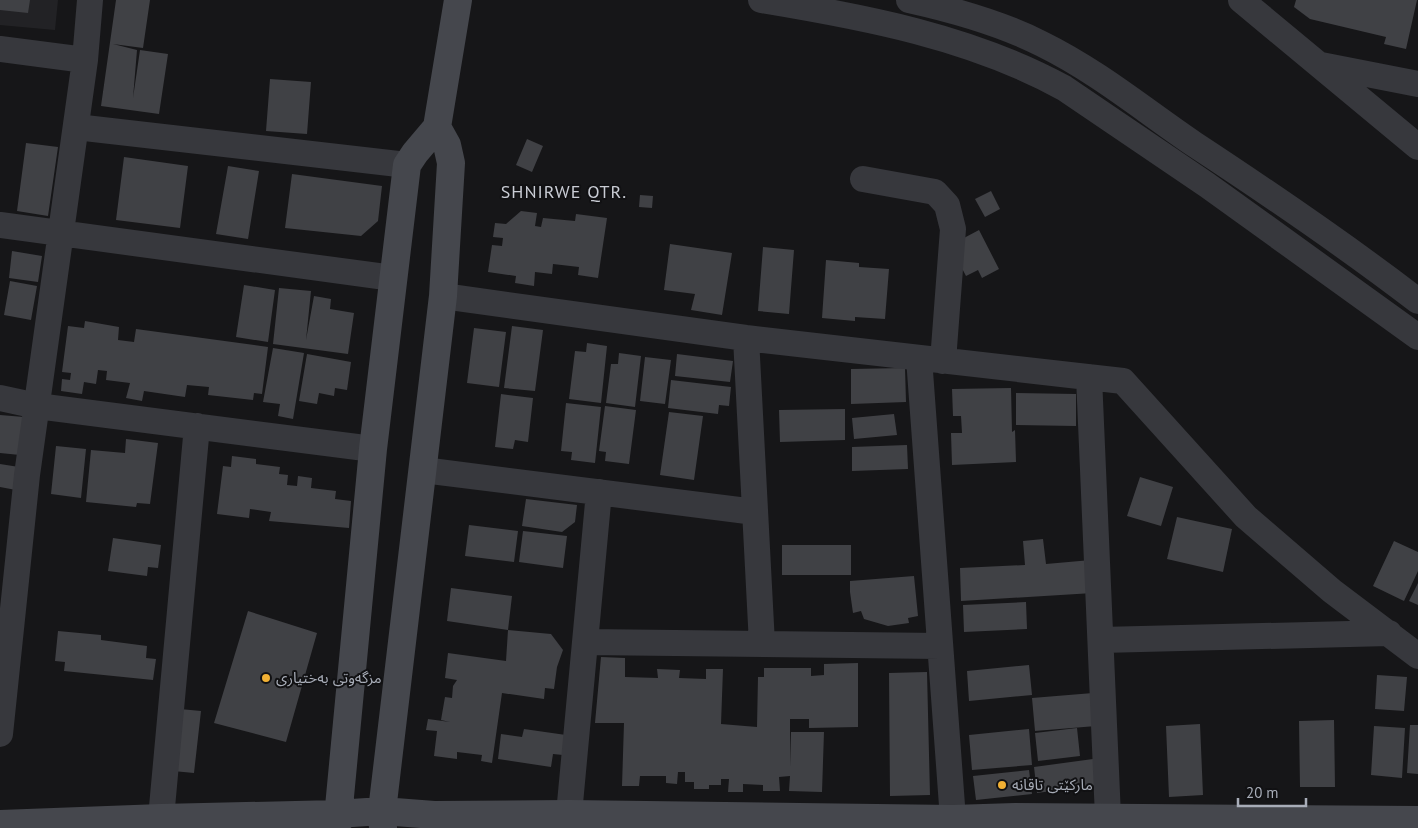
<svg xmlns="http://www.w3.org/2000/svg" width="1418" height="828" viewBox="0 0 1418 828" font-family="'PT Sans','Noto Sans Arabic',sans-serif">
<rect width="100%" height="100%" fill="#161618"/>
<path fill="#222225" d="M0,0H58L55,30L0,25Z"/>
<path fill="#404145" d="M0,0H30L28,13L0,10Z
M116,0H150L143,48L113,44L137,50L133,98L140,50L168,54L159,114L101,106Z
M1296,0H1417L1406,49L1384,44L1386,37L1310,19L1294,7Z
M270,79L311,82L307,134L266,131Z
M527,139L543,146L532,172L516,165Z
M26,143L58,147L48,216L17,211Z
M124,157L188,166L180,228L116,220Z
M228,166L259,171L248,239L216,234Z
M292,174L382,186L378,221L361,236L285,228Z
M991,191L1000,209L985,217L975,199Z
M640,195L653,196L652,208L639,207Z
M521,211L537,213L535,226L541,227L543,218L575,221L576,214L607,218L598,278L578,275L579,267L553,264L552,274L535,272L534,286L515,283L516,276L488,272L492,245L502,246L503,238L493,237L495,223L506,224Z
M979,230L999,269L982,278L978,270L966,276L953,251L962,239Z
M670,244L732,253L722,315L691,310L695,294L664,290Z
M763,247L794,250L789,314L758,311Z
M12,251L42,256L38,282L9,278Z
M826,260L859,263V267L889,269L885,319L855,317V321L822,318Z
M10,281L37,286L31,320L4,315Z
M244,285L275,290L268,342L236,337Z
M279,288L311,291L306,340L314,296L331,299L330,309L354,313L348,354L273,344Z
M85,321L119,327L118,340L134,342L136,329L268,347L262,394L254,393L253,400L208,395L209,387L187,385L185,397L144,391L142,401L126,398L130,383L106,380L107,371L98,370L96,384L84,382L82,394L61,391L62,379L70,380L71,373L62,372L68,326L84,328Z
M512,326L543,330L535,391L504,388Z
M474,328L506,332L499,387L467,383Z
M587,343L607,346L601,403L569,399L575,351L586,352Z
M273,348L304,353L293,419L278,416L280,404L263,402Z
M619,353L641,356L635,407L606,403L611,364H618Z
M307,354L351,362L347,390L335,388L334,396L319,393L317,404L299,401Z
M677,354L733,361L730,382L675,376Z
M645,357L671,360L665,404L640,401Z
M905,368L906,402L851,404V369Z
M671,380L731,387L729,406L719,405L718,414L668,408Z
M1011,388L1012,432L1015,430L1016,462L952,465L951,433H962L961,416H953L952,389Z
M1016,393L1076,394V426L1016,425Z
M501,394L533,398L528,442L515,440L513,449L495,447Z
M566,403L601,407L595,463L571,460L572,452L561,451Z
M605,406L636,410L629,464L605,461L606,452L599,451Z
M845,409V440L780,442L779,410Z
M669,412L703,416L694,480L660,475Z
M894,414L897,435L854,439L852,418Z
M0,415L24,417L20,455L0,453Z
M126,439L158,443L150,504L137,503L136,507L86,502L91,450L125,453Z
M907,445L908,469L852,471V447Z
M56,446L86,449L81,498L51,494Z
M232,456L256,459V464L280,467L279,474L288,475L287,485L297,486L298,476L312,478L311,488L336,491L335,499L351,501L349,528L269,521L271,512L250,509L249,518L217,514L223,466L231,467Z
M0,464L19,467L16,490L0,487Z
M1140,477L1173,487L1161,526L1127,516Z
M526,499L577,505L575,522L562,532L522,526Z
M1177,517L1232,529L1223,572L1167,559Z
M469,525L518,531L514,562L465,556Z
M523,531L567,536L563,568L519,562Z
M113,538L161,545L158,568L148,567L147,576L108,571Z
M1043,539L1046,564L1091,560L1093,593L961,601L960,568L1025,565L1023,541Z
M1394,541L1418,552V571L1404,601L1373,586Z
M782,545H851V575H782Z
M914,576L918,616L908,618L909,623L888,626L864,619L861,611L853,613L850,592V581Z
M1418,583V605L1409,601Z
M451,588L512,596L508,630L447,621Z
M1026,602L1027,629L964,632L963,605Z
M248,611L317,633L286,742L214,723Z
M508,630L551,634L563,650L557,667L554,689L545,688L544,699L502,693L492,763L481,761L482,755L457,752V759L434,756L437,731L426,730L428,719L450,722L441,720L445,697L452,698L453,686L457,680L445,678L448,653L506,661Z
M58,631L101,635V640L147,646L146,658L156,659L153,680L64,671L65,662L55,661Z
M601,657L625,658V677L658,678L657,669L680,670L679,678L706,679V669H723L721,724L757,727L758,677H764V668H811V676L824,675V664L858,663V727L809,728V719H790V690V767L791,732H824L822,792L789,791L790,776L779,777L780,791H763V785L743,784V792H728L729,779H721V785H709V789H694V782H685V772H678L677,784L666,783V776H640L639,786H622L624,723H595Z
M1029,665L1032,695L969,701L967,671Z
M927,672L930,795L890,796L889,673Z
M1377,675L1407,677L1404,711L1375,709Z
M1093,693L1096,726L1035,731L1032,698Z
M180,709L201,711L194,773L173,771Z
M1334,720L1335,787H1300L1299,721Z
M1200,724L1203,795L1169,797L1166,726Z
M1410,725H1418V774L1407,773Z
M1374,726L1405,728L1402,778L1371,775Z
M1077,728L1080,756L1038,761L1035,733Z
M524,729L566,735L563,755L553,754L551,767L498,759L501,734L522,737Z
M1029,729L1032,765L972,770L969,735Z
M1093,759L1096,785L1037,793L1034,767Z
M1029,770L1032,794L976,800L973,776Z"/>
<g fill="none" stroke-linecap="round" stroke-linejoin="round">
<path stroke="#37383d" stroke-width="26" d="M761,0C864,17 971,37 1064,88L1207,185L1418,337
M909,0C954,10 1001,23 1042,44C1097,71 1144,110 1194,144C1270,194 1345,245 1418,301
M1241,0L1418,147
M0,49L85,60
M1321,65L1418,84
M76,127L407,165
M863,179L935,192L947,205L953,229L943,361
M0,225L393,278
M443,296L746,338L1123,381L1246,517L1332,591L1418,656
M746,338L762,644
M919,358L953,819
M1089,377L1108,817
M0,398L37,406L373,449
M423,470L755,512
M1101,640L1389,633
M586,642L940,646
M0,734L27,475L85,60L90,0
M569,814L599,492
M161,818L197,426"/>
<path stroke="#45474d" stroke-width="28" d="M0,824L161,818L337,814L382,811L434,815L569,814L953,819L1015,817L1418,820
M337,828L373,449L407,165L415,153L437,127
M383,828L382,811L443,296L451,163L447,145L437,127L458,0"/>
</g>
<g fill="#f2b134" stroke="#111113" stroke-width="2">
<circle cx="266" cy="678" r="5"/>
<circle cx="1002" cy="785" r="5"/>
</g>
<g text-anchor="middle" stroke-width="4" stroke-linejoin="round" paint-order="stroke">
<g font-size="15" fill="#a8adb8" stroke="#111113" text-anchor="start">
<text x="276" y="683">مزگەوتی بەختیاری</text>
<text x="1012" y="790">مارکێتی تاقانە</text>
</g>
<g font-size="18" letter-spacing="1" fill="#c9ccd4" stroke="#111113">
<text x="564" y="198">SHNIRWE QTR.</text>
</g>
</g>
<path d="M1238 798v8h68v-8" fill="none" stroke="#a8adb8" stroke-width="2.5"/>
<text x="1246" y="798" font-size="15" fill="#a8adb8" stroke="#111113" stroke-width="4" paint-order="stroke">20 m</text>
</svg>
